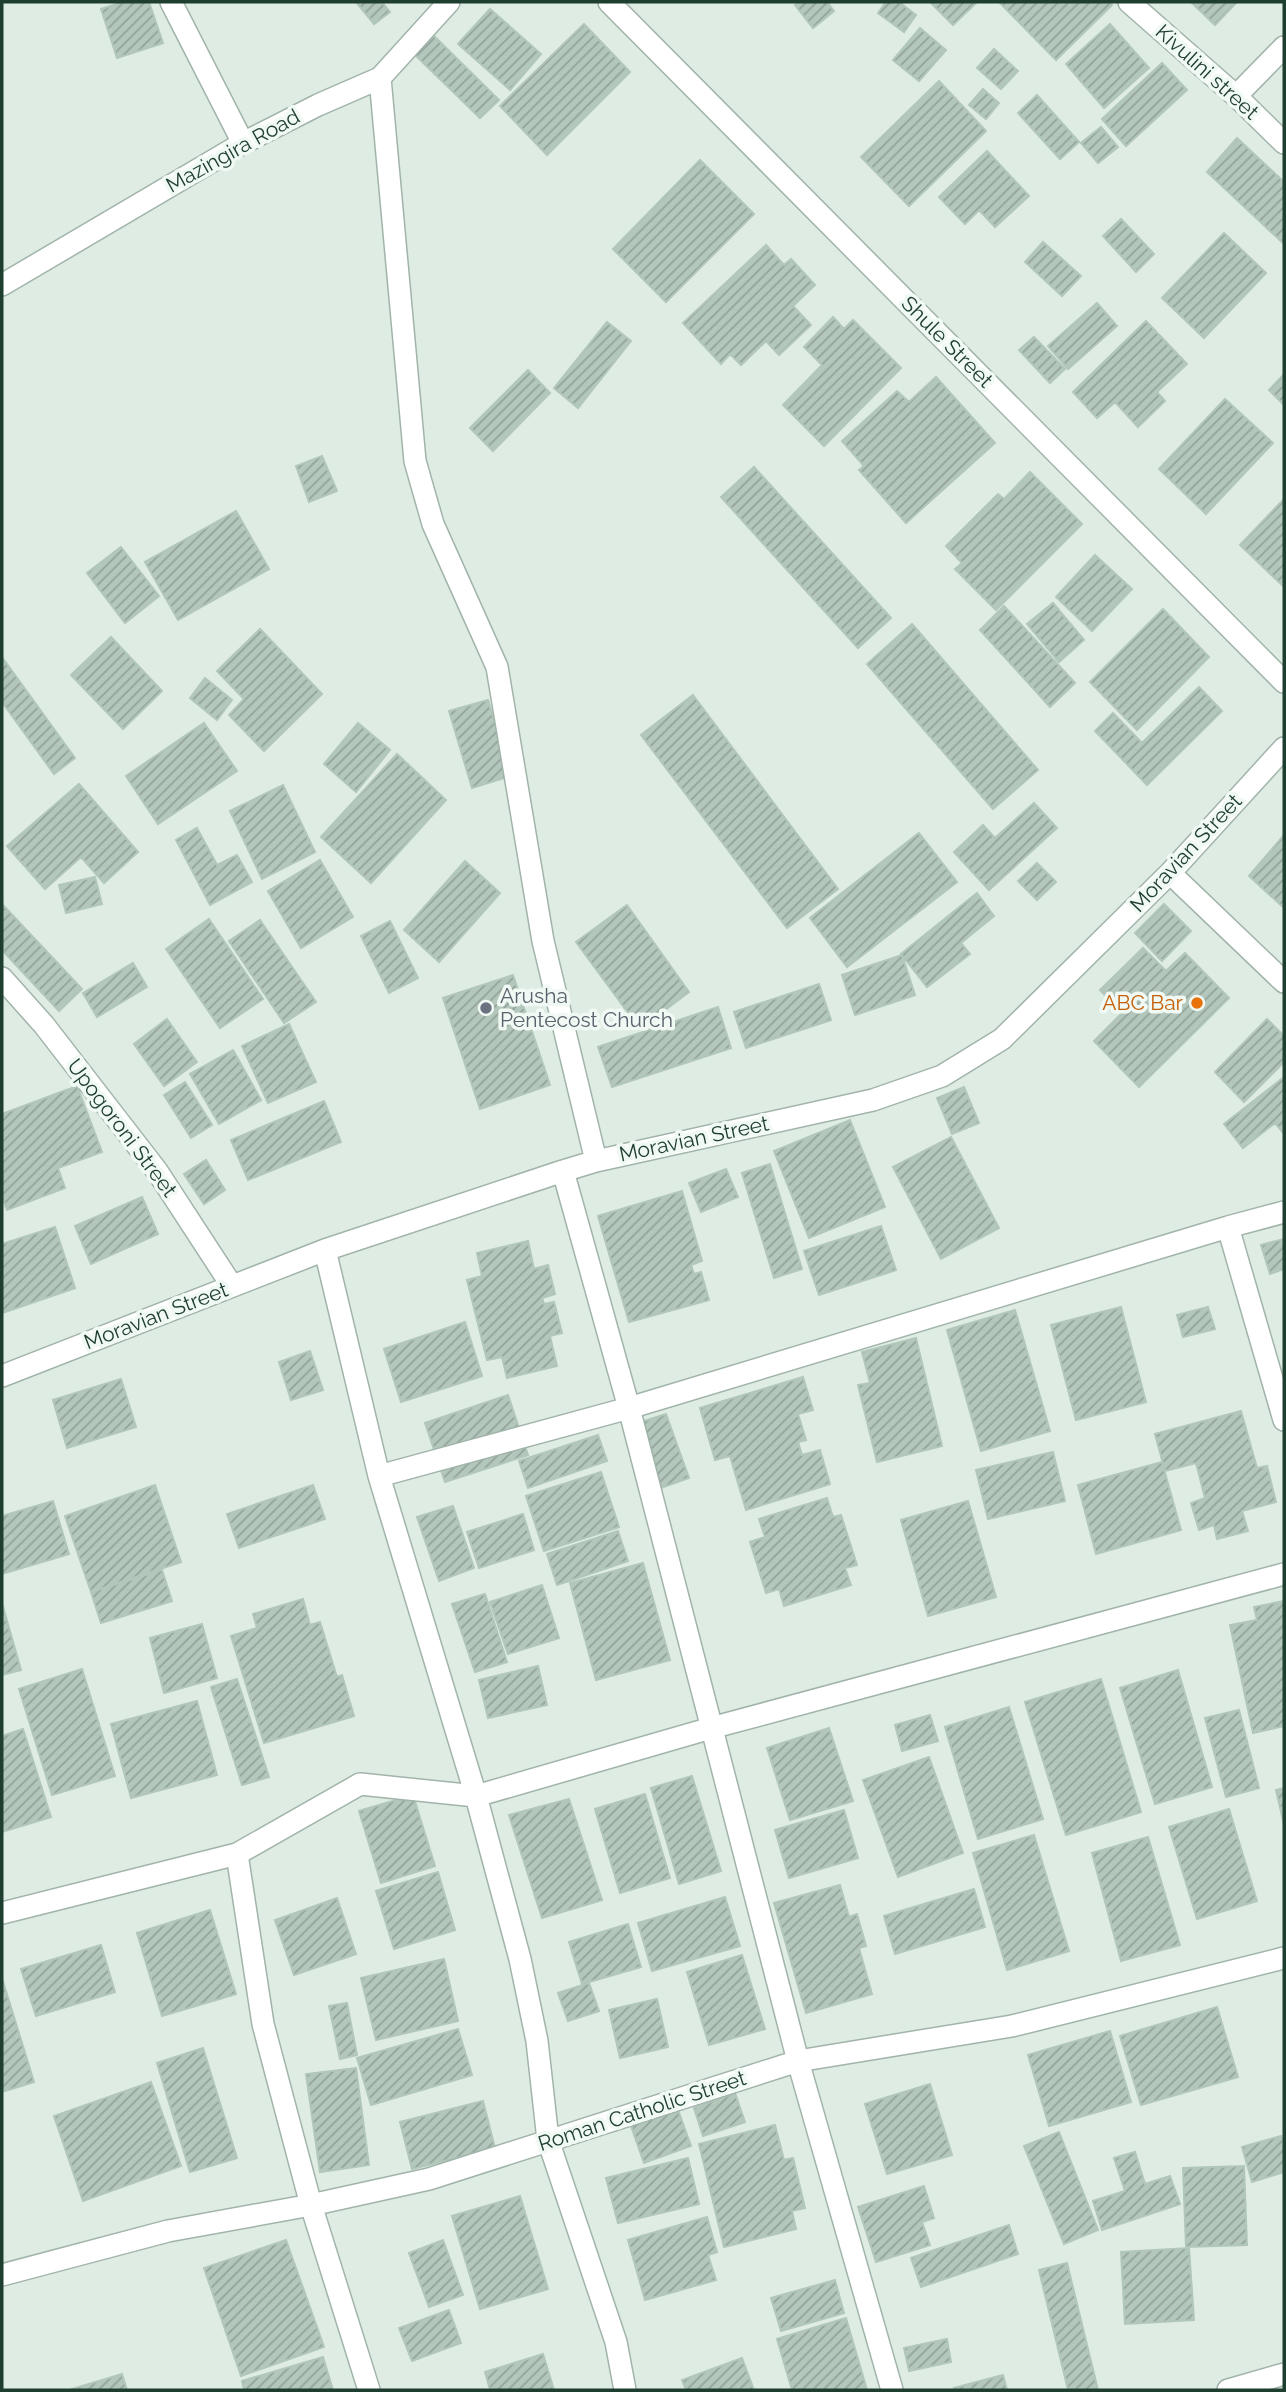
<svg xmlns="http://www.w3.org/2000/svg" width="1286" height="2392" viewBox="0 0 1286 2392" font-family="Raleway,sans-serif">
<defs>
<pattern id="building-hatch" width="6" height="6" patternUnits="userSpaceOnUse" patternTransform="scale(1.75)"><rect width="6" height="6" fill="#b4c7bc"/><path d="M-1 1l2-2M0 6l6-6M5 7l2-2" fill="none" stroke="#92a399"/></pattern>
</defs>
<rect width="100%" height="100%" fill="#dfece4"/>
<path fill="url(#building-hatch)" stroke="#b1c7b9" stroke-width="2" d="M123,2H149L163,43L117,58L101,9Z
M356,2H382L390,12L374,24Z
M800,2H827L834,11L813,28L795,5Z
M886,2H899L916,15L904,32L878,13Z
M930,2H977L953,25Z
M999,2H1109L1112,5L1056,60Z
M1191,2H1237L1215,25Z
M490,9L541,54L510,90L458,44Z
M584,24L630,72L547,155L500,106Z
M1110,24L1149,68L1104,108L1066,64Z
M920,28L946,50L919,81L893,60Z
M430,32L499,100L480,118L411,51Z
M994,49L1018,71L1001,89L977,68Z
M1162,63L1187,90L1126,146L1102,119Z
M939,81L986,131L909,206L861,157Z
M983,89L999,103L986,119L969,105Z
M1037,95L1079,142L1060,159L1018,113Z
M1101,127L1118,147L1098,163L1081,143Z
M1237,138L1284,182V244L1207,172Z
M987,151L1029,196L995,227L979,210L965,224L939,197Z
M700,160L754,214L666,302L613,249Z
M1121,219L1154,254L1136,272L1103,236Z
M1224,233L1266,273L1204,338L1162,298Z
M1043,242L1081,276L1062,296L1025,262Z
M766,245L784,265L791,259L815,285L793,306L811,325L779,355L766,341L741,365L730,354L721,364L683,323Z
M1097,303L1117,326L1068,369L1048,346Z
M833,317L844,329L853,320L901,368L824,446L783,405L822,365L804,347Z
M1146,321L1187,364L1157,392L1165,401L1138,427L1115,402L1097,418L1073,392Z
M607,322L631,341L578,408L554,388Z
M1034,337L1065,369L1050,383L1019,350Z
M528,370L550,393L493,451L470,428Z
M1284,374V405L1269,390Z
M936,377L995,443L906,523L859,470L864,466L842,441L897,391L909,402Z
M1225,399L1273,443L1206,514L1159,469Z
M322,456L337,491L309,502L296,466Z
M754,467L891,618L858,648L721,497Z
M1030,472L1082,524L996,610L955,569L962,563L946,546L998,494L1004,499Z
M1284,499V587L1240,545Z
M236,511L269,569L178,620L145,562Z
M121,547L159,596L125,623L87,573Z
M1095,555L1132,589L1092,631L1056,597Z
M1053,603L1084,640L1059,662L1027,624Z
M1004,606L1075,683L1050,707L980,630Z
M1163,609L1209,657L1137,730L1090,682Z
M912,624L1038,770L993,809L867,664Z
M260,629L322,694L264,751L229,715L244,699L217,671Z
M111,637L162,691L123,729L71,675Z
M2,657L75,758L54,774L2,702Z
M205,678L232,700L217,720L190,698Z
M1199,687L1222,711L1147,785L1095,731L1113,713L1142,743Z
M693,695L838,889L787,928L641,735Z
M488,700L511,776L472,788L449,711Z
M204,723L237,771L158,824L126,776Z
M358,723L390,750L356,792L324,764Z
M397,754L446,800L371,883L321,837Z
M79,784L138,852L104,883L81,857L45,889L7,846Z
M283,785L315,852L262,879L230,811Z
M1034,803L1057,828L989,890L954,852L983,825L995,838Z
M197,828L217,865L237,855L252,882L210,905L176,840Z
M919,833L957,882L847,967L810,918Z
M1284,835V908L1249,876Z
M320,860L353,917L301,948L268,891Z
M465,861L500,893L439,962L404,930Z
M1037,863L1056,882L1037,900L1018,881Z
M95,877L102,904L66,913L59,885Z
M977,893L994,916L961,943L970,954L927,987L901,954Z
M2,904L82,989L59,1011L2,950Z
M1164,904L1191,931L1162,961L1135,933Z
M627,905L689,992L640,1029L576,942Z
M209,919L263,999L220,1028L166,949Z
M260,920L316,1002L284,1023L229,941Z
M390,921L418,978L389,993L361,936Z
M1143,948L1166,971L1185,953L1229,998L1139,1087L1094,1041L1122,1013L1100,990Z
M902,955L915,995L855,1015L842,975Z
M133,963L147,987L97,1017L83,993Z
M513,975L550,1085L480,1109L443,998Z
M819,984L831,1020L746,1048L734,1012Z
M718,1007L731,1048L612,1087L598,1047Z
M167,1019L197,1062L164,1086L134,1044Z
M1267,1019L1284,1036V1062L1244,1102L1215,1072Z
M289,1024L316,1082L268,1103L242,1046Z
M233,1050L261,1100L219,1124L190,1074Z
M1284,1077V1134L1275,1123L1243,1148L1224,1124Z
M185,1082L212,1125L191,1138L164,1095Z
M77,1086L102,1152L58,1168L65,1188L7,1210L2,1197V1114Z
M964,1087L979,1123L952,1134L937,1098Z
M324,1101L341,1142L248,1180L231,1140Z
M850,1120L885,1207L809,1238L774,1151Z
M951,1137L999,1228L941,1259L893,1167Z
M206,1160L225,1190L204,1204L184,1174Z
M770,1164L802,1269L774,1278L742,1173Z
M726,1169L738,1197L701,1212L689,1183Z
M682,1191L702,1261L691,1265L694,1274L701,1272L709,1300L629,1322L598,1216Z
M142,1197L158,1234L91,1264L75,1226Z
M881,1226L896,1270L819,1295L804,1251Z
M55,1227L75,1288L2,1313V1244Z
M1284,1239V1269L1270,1274L1261,1245Z
M528,1241L534,1269L548,1265L555,1294L542,1298L544,1304L554,1302L562,1333L550,1336L557,1366L507,1378L502,1357L487,1360L467,1280L482,1276L477,1253Z
M1121,1307L1146,1402L1076,1420L1051,1325Z
M1208,1307L1215,1329L1183,1337L1177,1315Z
M1015,1310L1050,1431L981,1451L947,1330Z
M465,1322L482,1376L401,1402L384,1349Z
M916,1338L942,1446L877,1462L858,1385L870,1383L862,1352Z
M310,1351L323,1390L291,1400L279,1362Z
M803,1377L813,1410L798,1414L806,1440L798,1442L802,1455L820,1450L830,1484L746,1510L730,1456L715,1460L700,1408Z
M121,1379L136,1427L67,1448L53,1400Z
M508,1395L528,1455L445,1482L425,1423Z
M1241,1411L1257,1468L1267,1466L1276,1502L1242,1511L1248,1531L1217,1539L1214,1525L1199,1530L1191,1503L1205,1498L1196,1463L1165,1471L1155,1434Z
M666,1414L689,1478L661,1488L638,1423Z
M598,1435L607,1461L528,1488L519,1461Z
M1053,1452L1065,1501L988,1519L976,1470Z
M1162,1462L1181,1530L1096,1554L1078,1485Z
M601,1472L619,1527L544,1551L526,1496Z
M155,1485L181,1562L91,1592L65,1516Z
M313,1485L325,1519L239,1548L227,1514Z
M827,1498L833,1517L841,1515L857,1565L845,1568L851,1585L784,1606L779,1589L766,1593L750,1542L765,1537L759,1519Z
M53,1501L69,1554L2,1574V1516Z
M968,1501L996,1597L928,1616L901,1520Z
M453,1506L474,1568L439,1581L417,1517Z
M523,1514L534,1550L479,1568L467,1532Z
M618,1531L628,1561L557,1585L547,1554Z
M643,1563L670,1660L596,1680L570,1583Z
M162,1570L172,1601L101,1623L91,1592Z
M542,1585L559,1638L508,1654L490,1602Z
M485,1594L507,1662L475,1672L452,1604Z
M303,1599L310,1625L320,1622L337,1677L342,1675L354,1716L264,1743L231,1636L257,1628L253,1614Z
M1284,1601V1726L1253,1733L1230,1625L1257,1620L1254,1607Z
M2,1603L21,1670L2,1675Z
M202,1624L217,1678L164,1693L150,1638Z
M538,1666L547,1705L488,1718L479,1680Z
M82,1669L115,1776L52,1795L19,1689Z
M1178,1670L1212,1787L1155,1804L1120,1688Z
M237,1679L269,1777L242,1785L211,1687Z
M1101,1679L1141,1812L1066,1835L1025,1702Z
M197,1701L217,1775L131,1798L111,1724Z
M1009,1707L1043,1819L978,1839L945,1727Z
M1239,1710L1259,1788L1226,1797L1205,1718Z
M930,1715L938,1741L902,1751L895,1725Z
M829,1728L853,1801L790,1820L767,1748Z
M23,1729L51,1817L2,1832V1736Z
M929,1757L963,1853L898,1877L863,1780Z
M692,1776L721,1871L679,1884L651,1788Z
M1284,1788V1825L1276,1790Z
M645,1794L670,1878L620,1893L595,1809Z
M413,1795L435,1866L381,1883L359,1811Z
M569,1799L602,1900L542,1918L509,1815Z
M1229,1809L1257,1901L1197,1919L1169,1827Z
M844,1810L858,1858L789,1878L775,1830Z
M1034,1835L1069,1951L1007,1970L973,1853Z
M1148,1837L1180,1945L1121,1961L1092,1853Z
M438,1872L455,1930L394,1949L376,1891Z
M840,1885L849,1917L857,1914L866,1946L859,1948L872,1994L806,2013L774,1903Z
M974,1889L985,1927L895,1954L884,1916Z
M725,1897L740,1946L652,1971L638,1923Z
M337,1898L356,1954L294,1975L275,1920Z
M210,1910L236,1994L162,2016L137,1933Z
M628,1924L641,1967L582,1984L569,1942Z
M101,1945L115,1992L36,2016L21,1969Z
M742,1955L765,2029L709,2045L687,1972Z
M444,1959L458,2021L376,2040L361,1978Z
M2,1978L34,2082L2,2092Z
M589,1983L599,2011L568,2021L558,1993Z
M657,1999L668,2047L620,2058L609,2010Z
M347,2003L357,2055L340,2059L329,2006Z
M1217,2007L1238,2077L1141,2105L1120,2036Z
M458,2029L472,2075L371,2105L357,2058Z
M1110,2031L1131,2102L1049,2126L1028,2055Z
M203,2048L237,2158L190,2172L157,2063Z
M356,2068L369,2165L320,2172L306,2074Z
M151,2082L181,2166L83,2201L54,2116Z
M930,2084L952,2155L887,2174L865,2104Z
M735,2093L745,2122L703,2136L694,2108Z
M483,2101L495,2148L412,2169L400,2122Z
M677,2107L691,2146L644,2163L630,2123Z
M775,2125L784,2160L793,2158L805,2208L792,2211L796,2229L724,2247L699,2144Z
M1059,2132L1098,2230L1064,2244L1024,2146Z
M1281,2136L1284,2146V2172L1252,2182L1242,2147Z
M1135,2152L1145,2184L1170,2176L1180,2204L1102,2230L1093,2201L1125,2191L1114,2158Z
M688,2158L699,2204L618,2223L606,2178Z
M1244,2166L1247,2245L1186,2247L1183,2168Z
M924,2186L934,2218L922,2222L930,2245L876,2262L858,2207Z
M520,2196L548,2289L480,2309L452,2216Z
M707,2217L717,2252L708,2255L716,2280L645,2300L628,2240Z
M1009,2225L1018,2254L921,2287L911,2258Z
M286,2240L324,2347L241,2376L204,2268Z
M443,2240L463,2295L429,2307L409,2253Z
M1189,2248L1194,2320L1125,2324L1121,2252Z
M1067,2263L1098,2390H1068L1039,2270Z
M835,2280L844,2313L781,2331L771,2298Z
M449,2310L461,2343L412,2361L399,2328Z
M846,2318L867,2390H792L777,2339Z
M947,2339L951,2362L909,2371L904,2348Z
M543,2354L554,2390H490L485,2372Z
M323,2357L333,2390H244L242,2381Z
M742,2358L754,2390H686L682,2380Z
M122,2374L127,2390H69Z
M1003,2375L1007,2390H955L954,2388Z"/>
<g fill="none" stroke-linecap="round" stroke-linejoin="round">
<g stroke="#a1b4aa" stroke-width="24">
<path id="minor" d="M171,2L243,143
M609,2L1284,682
M1129,2L1236,96L1284,143
M380,78L415,461L433,524L497,667L543,941L596,1161
M1236,96L1284,47
M2,285L243,143L318,105L380,78L449,2
M1170,873L1284,982
M2,978L44,1025L157,1171L232,1286
M563,1171L629,1408L798,2061L892,2390
M1228,1227L1284,1420
M325,1250L379,1476L476,1796L520,1959L537,2041L548,2140L616,2342L625,2390
M2,1376L325,1250L563,1171L596,1161L873,1100L942,1076L1002,1039L1170,873L1284,748
M379,1476L629,1408L1228,1227L1284,1212
M237,1854L263,2024L311,2205L369,2390
M2,1913L237,1854L360,1784L476,1796L711,1728L1284,1574
M2,2275L168,2231L311,2205L429,2179L798,2061L1012,2026L1284,1958
M1228,2390L1284,2374"/>
</g>
<use href="#minor" stroke="#fff" stroke-width="21"/>
</g>
<circle fill="#e8710a" stroke="#f0f9f3" stroke-width="2.5" cx="1197" cy="1003" r="7"/>
<circle fill="#6b7280" stroke="#f0f9f3" stroke-width="2.5" cx="486" cy="1008" r="7"/>
<g text-anchor="middle" stroke-width="7" stroke-linejoin="round" paint-order="stroke">
<g font-size="21" fill="#1e3e2f" stroke="#f0f9f3">
<text transform="translate(1207 72) rotate(42)" y="7">Kivulini street</text>
<text transform="translate(233 151) rotate(-29)" y="7">Mazingira Road</text>
<text transform="translate(947 342) rotate(45)" y="7">Shule Street</text>
<text transform="translate(1186 853) rotate(-47)" y="7">Moravian Street</text>
<text transform="translate(122 1128) rotate(53)" y="7">Upogoroni Street</text>
<text transform="translate(694 1139) rotate(-12)" y="7">Moravian Street</text>
<text transform="translate(156 1316) rotate(-21)" y="7">Moravian Street</text>
<text transform="translate(642 2111) rotate(-18)" y="7">Roman Catholic Street</text>
</g>
<g font-size="21" fill="#5b616d" stroke="#f0f9f3" text-anchor="start">
<text x="500" y="1003">Arusha<tspan x="500" dy="24">Pentecost Church</tspan></text>
</g>
<g font-size="21" fill="#c56008" stroke="#f0f9f3" text-anchor="end">
<text x="1183" y="1010">ABC Bar</text>
</g>
</g>
<rect width="1286" height="2392" fill="none" stroke="#1e3e2f" stroke-width="7"/>
</svg>
